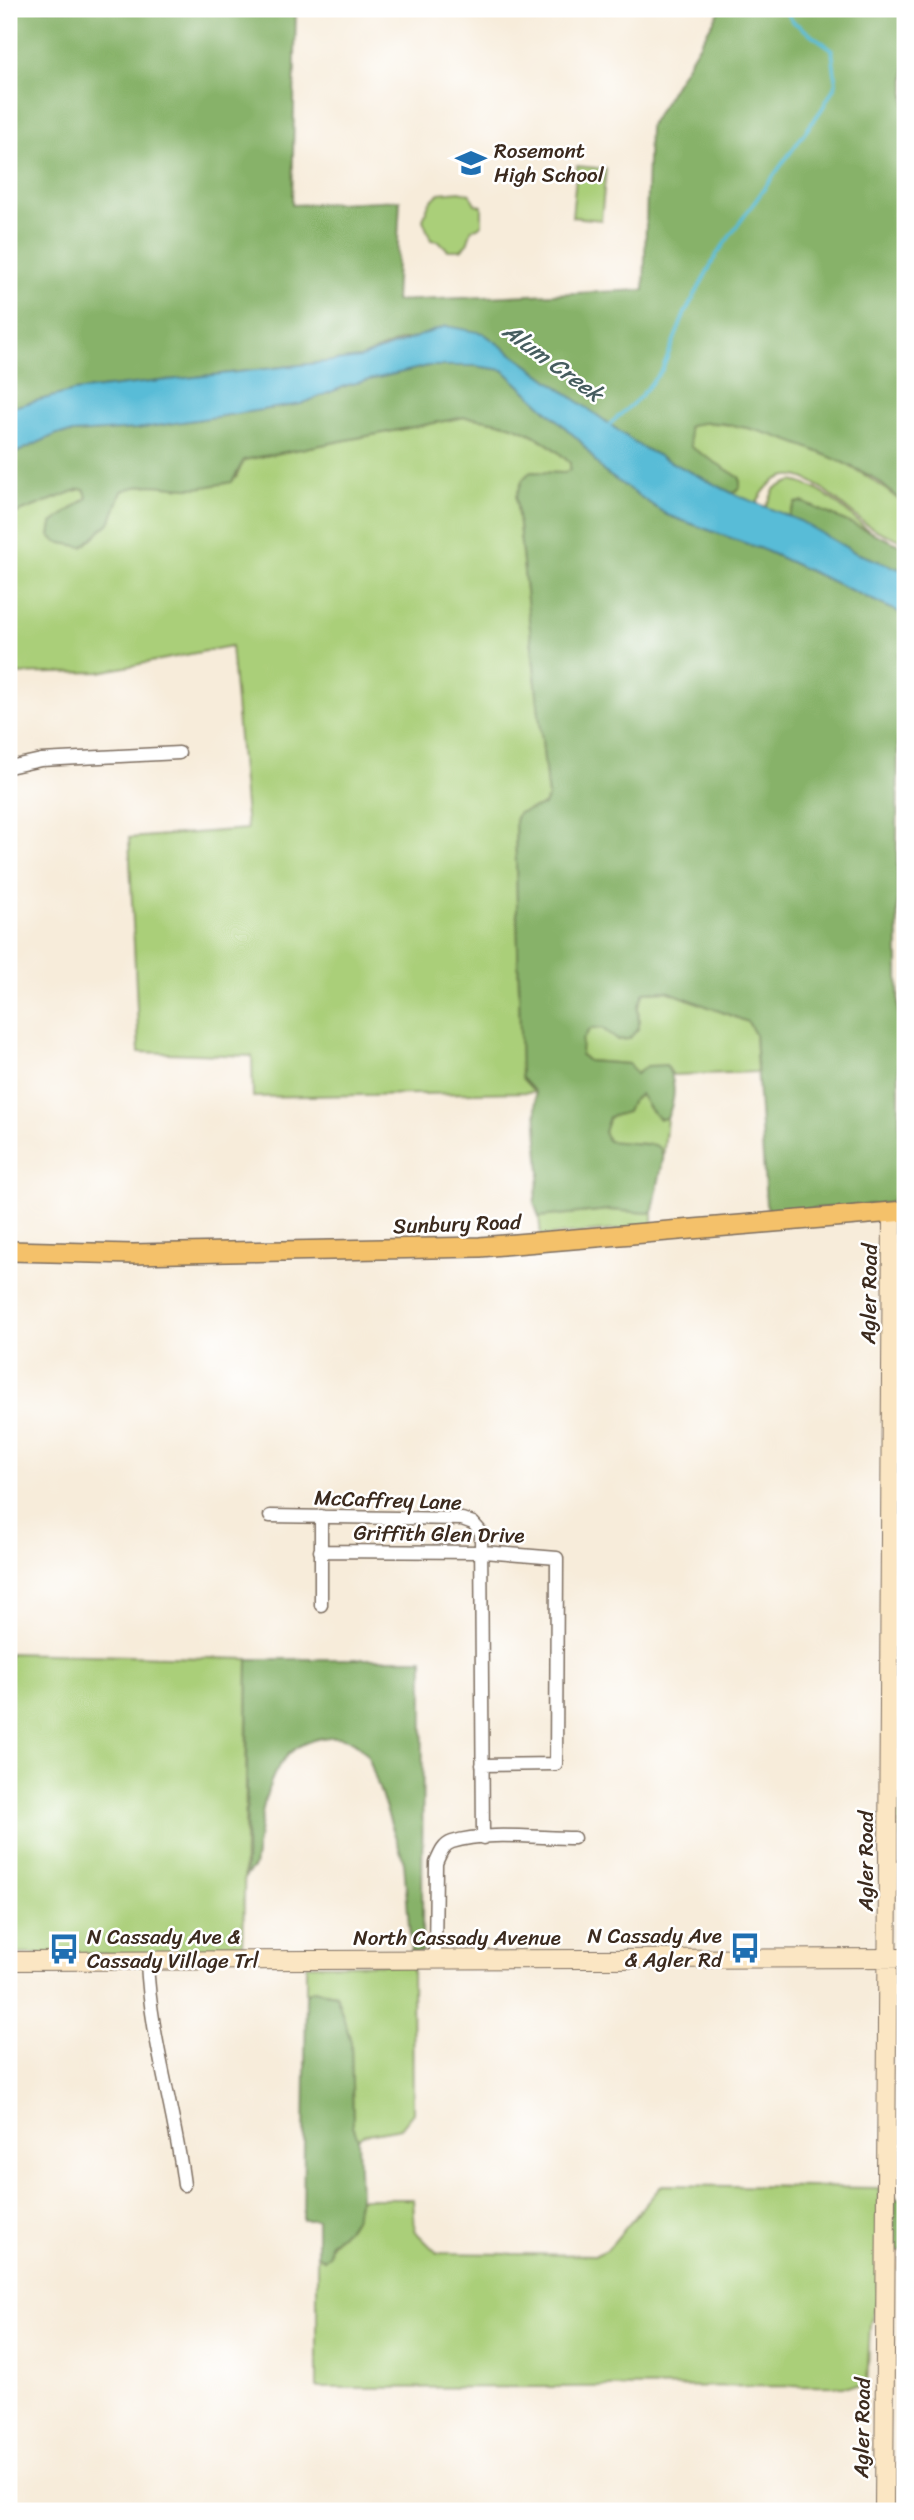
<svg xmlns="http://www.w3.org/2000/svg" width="914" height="2520" viewBox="0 0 914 2520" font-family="Sriracha,sans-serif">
<rect width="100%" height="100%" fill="#fff"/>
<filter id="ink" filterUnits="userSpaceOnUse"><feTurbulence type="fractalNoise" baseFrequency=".0143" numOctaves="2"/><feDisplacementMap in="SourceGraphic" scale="14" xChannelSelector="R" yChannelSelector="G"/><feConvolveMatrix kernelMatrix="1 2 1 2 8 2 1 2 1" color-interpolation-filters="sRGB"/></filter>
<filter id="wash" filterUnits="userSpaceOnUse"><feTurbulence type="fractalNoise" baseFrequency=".00686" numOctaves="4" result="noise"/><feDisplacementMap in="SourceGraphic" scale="28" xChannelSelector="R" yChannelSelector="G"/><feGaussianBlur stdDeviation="1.57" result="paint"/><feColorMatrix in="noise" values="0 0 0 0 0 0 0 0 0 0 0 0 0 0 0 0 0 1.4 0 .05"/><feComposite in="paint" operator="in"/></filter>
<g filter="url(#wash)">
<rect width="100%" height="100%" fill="#f7ecda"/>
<path fill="#aacf79" stroke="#727c4c" stroke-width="2" d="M577,166L606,169L601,220L572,217Z
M460,191L470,194L475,204L482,206V225L472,229L467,244L461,250H448L439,241L431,240L423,220L429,203L439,193Z
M465,417C509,421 538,431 570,463V470L564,473L530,472L516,497L548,797L544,805L518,813L515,821L521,1076L535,1092L253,1097L252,1056L139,1052L129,838L247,829L231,646L100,672L9,674V516L80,489L85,490L87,498L52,523L138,484L162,483L188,488L236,478L244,460Z
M697,422C770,424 850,457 905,505V542C894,537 881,533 870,527C835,505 790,438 756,504L732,493L740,488V478L690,447L688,427Z
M792,481C825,486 848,515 873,534L802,502L796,503L788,517L766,507L775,488Z
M667,991L748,1022L755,1034L757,1072L673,1075L666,1065L636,1074L629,1064L588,1061L581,1055V1040L590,1029L602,1028L618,1040L639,1028L638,1007L644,992Z
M641,1094L660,1119L667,1118L663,1160L661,1149C648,1140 624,1145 608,1141L604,1132L609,1117L627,1112L631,1102Z
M609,1210L649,1213L653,1210V1227L541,1236L539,1217Z
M899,1413H905V1838H896Z
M9,1653L248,1659L243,1954H9Z
M412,1964L413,2113L401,2128L362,2135L358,2139L353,2125L351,2042L336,1994L313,1990L306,1994V1965Z
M662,2185L879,2188L878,2297L870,2324L867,2386L317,2388V2255L324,2259C330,2241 332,2243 345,2232C354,2223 357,2211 360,2199H413L415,2231L437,2253L596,2255L607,2250Z"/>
<path fill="#87b269" stroke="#616e44" stroke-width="2" d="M9,9H296L292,205L400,200L395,301L644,290L649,127L721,9H905V505C895,496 884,484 872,477C837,458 724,408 688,427L691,447L740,478V488L732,493L641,447L483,333L402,340L360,358L74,391L9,408Z
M428,366H475L503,370L581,442L603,471L667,515L764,550L905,615V652L899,654L897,846L900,1189L890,1203L770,1212L766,1205L755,1034L748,1022L667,991L644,992L638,1007L639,1028L629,1039L617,1040L602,1028L590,1029L582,1040L581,1055L588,1061L629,1064L636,1074L647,1066L666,1065C677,1082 675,1101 667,1118L660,1119L650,1110L640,1094L631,1102L627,1112L609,1117L604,1132L608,1141L655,1145L661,1149L663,1160L653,1210L649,1213L609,1210L539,1217L534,1203L540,1174L535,1092L521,1077L515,821L518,813L544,805L548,797L516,497L523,479L530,472L564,473L570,470V463C538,431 509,421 465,417L244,460L232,482C218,484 202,489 188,488C161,487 149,481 122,491L111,521L83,547L56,542L50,536L52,523L87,498L85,490L80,489L9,516V456L57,434L136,429L301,404L348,385Z
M802,502L905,547V571L856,553L788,517L796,503Z
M248,1659H423L422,1952H411L404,1862L369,1759C361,1744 348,1736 330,1737C262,1742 263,1815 254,1867L246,1876Z
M313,1990L336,1994L351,2042L353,2125L358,2139L360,2199L354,2219L346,2231L330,2242L329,2255L324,2259L317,2255V2220H303L306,1994Z
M894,2198L905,2200V2251L893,2250Z"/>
<path fill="#59bcd7" stroke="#4a737a" stroke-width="2" d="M446,326L483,333L641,447L732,493L800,521L856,553L905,571V615L764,550L667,515L603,471L581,442L503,370L475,366H428L348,385L301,404L136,429L57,434L9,456V408L74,391L360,358Z"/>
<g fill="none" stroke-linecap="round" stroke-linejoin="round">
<path stroke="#59bcd7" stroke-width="3.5" d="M610,424L639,398L662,370L685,313L717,254L822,109L836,84L832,49L792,21L785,9"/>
</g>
</g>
<g filter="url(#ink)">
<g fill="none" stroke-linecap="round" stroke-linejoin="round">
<g stroke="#7d6e60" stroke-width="15">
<path id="minor" d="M9,767L41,760L179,753
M270,1516L462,1519L473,1523L481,1532L483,1838
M320,1551L483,1552L557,1558L556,1764L482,1765
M321,1605V1516
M435,1960L436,1863C440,1854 443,1845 452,1842C485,1831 539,1838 574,1838
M147,1961C150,2038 175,2110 184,2185"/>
</g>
<g stroke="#7d6e60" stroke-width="20">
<path id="secondary" d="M9,1961L905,1958
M884,2511L892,1212"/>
</g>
<g stroke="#7d6e60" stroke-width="22">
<path id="primary" d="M9,1251L133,1254L480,1247L905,1211"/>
</g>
<use href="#minor" stroke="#fff" stroke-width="12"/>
<use href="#secondary" stroke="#fbe6c3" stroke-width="18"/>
<use href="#primary" stroke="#f4c16a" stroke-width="19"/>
</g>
</g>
<defs>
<g id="school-bare" transform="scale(2.415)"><path d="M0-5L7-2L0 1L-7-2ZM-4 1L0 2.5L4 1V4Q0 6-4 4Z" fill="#1f6fb2" stroke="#fff" stroke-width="2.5" paint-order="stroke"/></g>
<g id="bus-bare" transform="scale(2.415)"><path d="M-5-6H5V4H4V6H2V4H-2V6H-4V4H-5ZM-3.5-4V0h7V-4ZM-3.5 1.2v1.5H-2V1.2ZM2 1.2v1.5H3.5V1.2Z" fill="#1f6fb2" stroke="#fff" stroke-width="2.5" paint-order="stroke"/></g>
</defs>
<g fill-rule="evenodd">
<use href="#school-bare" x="471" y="163"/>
<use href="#bus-bare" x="745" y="1948"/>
<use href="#bus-bare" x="64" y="1949"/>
</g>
<g text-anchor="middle" stroke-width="5" stroke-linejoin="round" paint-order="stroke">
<g font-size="21" fill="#3b2a1e" stroke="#fff" text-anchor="start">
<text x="494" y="158">Rosemont<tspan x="494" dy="24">High School</tspan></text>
<text x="722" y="1943" text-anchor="end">N Cassady Ave<tspan x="722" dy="24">&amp; Agler Rd</tspan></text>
<text x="87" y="1944">N Cassady Ave &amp;<tspan x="87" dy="24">Cassady Village Trl</tspan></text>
</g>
<g font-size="21" fill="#3b2a1e" stroke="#fff">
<text transform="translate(457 1224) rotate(-2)" y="7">Sunbury Road</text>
<text transform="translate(869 1294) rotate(-89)" y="7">Agler Road</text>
<text transform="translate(388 1500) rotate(2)" y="7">McCaffrey Lane</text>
<text transform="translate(439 1534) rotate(1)" y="7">Griffith Glen Drive</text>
<text transform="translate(866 1861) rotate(-90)" y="7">Agler Road</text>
<text x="457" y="1945">North Cassady Avenue</text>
<text transform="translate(862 2428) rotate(-89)" y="7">Agler Road</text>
</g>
<g font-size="23" font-style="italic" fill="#465d5f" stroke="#fff">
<text transform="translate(553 362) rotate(36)" y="8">Alum Creek</text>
</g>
</g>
<rect width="914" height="2520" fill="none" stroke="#fff" stroke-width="35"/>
</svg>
